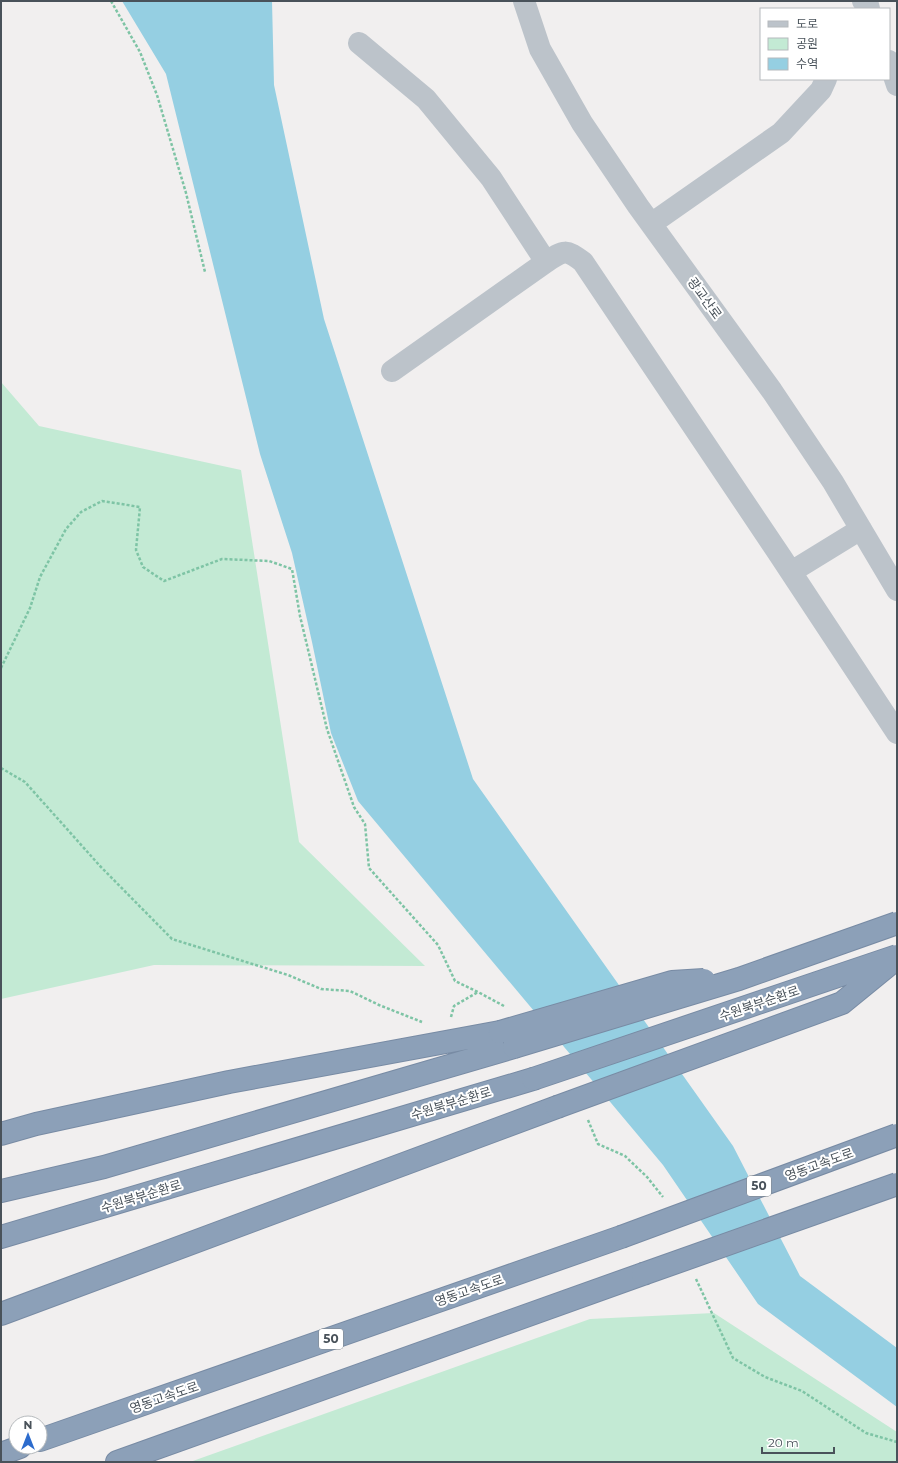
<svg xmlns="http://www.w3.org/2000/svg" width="898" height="1463" viewBox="0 0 898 1463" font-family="Montserrat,'Noto Sans KR',sans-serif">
<rect width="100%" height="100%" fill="#f1efef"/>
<path fill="#c3ead4" d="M1,382L39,426L241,470L299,842L425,966L154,965L1,999Z
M714,1313L897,1432V1462H190L590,1319Z"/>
<path fill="#95cfe2" d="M122,1H272L274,85L324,319L473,779L733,1146L800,1276L897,1348V1407L758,1304L663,1165L358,801L331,733L312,642L292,553L260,454L166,74Z"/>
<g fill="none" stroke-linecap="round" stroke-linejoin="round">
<g stroke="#788ba4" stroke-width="24">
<path id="highway" d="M1,1134L36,1124L229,1082L500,1032
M1,1191L104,1167L514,1047
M1,1237L533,1079
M1,1314L557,1107
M40,1440L621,1237
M1,1454L20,1447
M117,1462L643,1274"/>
</g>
<path stroke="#7ec4a5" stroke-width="2.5" stroke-dasharray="3 2" stroke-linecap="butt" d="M111,1L140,52L157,95L186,193L205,272
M1,668L30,608L40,577L66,529L81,512L102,501L140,507L136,550L143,567L164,581L222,559L269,561L292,569L300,616L327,729L354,807L365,824L369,868L438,945L455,981L478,992L504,1006
M1,768L25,782L100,866L172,939L288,975L321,989L350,991L379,1005L422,1022
M451,1017L454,1006L478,992
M588,1120L598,1144L625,1156L647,1177L663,1197
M696,1279L733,1358L765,1377L802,1391L866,1433L897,1442"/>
<path stroke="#bcc3ca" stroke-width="22" d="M524,1L540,49L582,123L638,206L772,391L833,482L897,590
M863,1L868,5L869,9
M359,43L426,99L491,178L546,262
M889,61L897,85
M651,224L781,133L821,90L826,79
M392,371L546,262C564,250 566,249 583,262L781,557L897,733
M791,572L861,529"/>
<use href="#highway" stroke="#8ca0b8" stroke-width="22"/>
<g stroke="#788ba4" stroke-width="24" stroke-linecap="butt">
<path id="highway-bridge" d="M500,1032L672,982L704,980
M514,1047L739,979L897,923
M533,1079L897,956
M557,1107L842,1003L891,963
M621,1237L897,1135
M643,1274L897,1184"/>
</g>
<use href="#highway-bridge" stroke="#8ca0b8" stroke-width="22"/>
</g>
<g text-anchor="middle" stroke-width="4" stroke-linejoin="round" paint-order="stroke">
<g fill="#fff" stroke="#80868c" stroke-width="1">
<rect x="747" y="1176" width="24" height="20" rx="3"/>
<rect x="319" y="1329" width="24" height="20" rx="3"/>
</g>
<g font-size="12" font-weight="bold" fill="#49525a">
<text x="759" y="1190">50</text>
<text x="331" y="1343">50</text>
</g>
<g font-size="13" fill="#49525a" stroke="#fff">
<text transform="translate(705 298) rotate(54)" y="5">광교산로</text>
<text transform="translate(759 1003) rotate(-19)" y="5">수원북부순환로</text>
<text transform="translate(451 1103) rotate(-17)" y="5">수원북부순환로</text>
<text transform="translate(819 1164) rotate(-20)" y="5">영동고속도로</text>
<text transform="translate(141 1196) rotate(-17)" y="5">수원북부순환로</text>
<text transform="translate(469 1290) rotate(-19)" y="5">영동고속도로</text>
<text transform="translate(164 1397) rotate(-19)" y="5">영동고속도로</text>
</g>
</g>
<rect width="898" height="1463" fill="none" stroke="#49525a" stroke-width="4"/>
<rect x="760" y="8" width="130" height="72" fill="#ffffff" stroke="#b6babd"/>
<rect x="768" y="21" width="20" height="6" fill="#bcc3ca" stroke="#b6babd"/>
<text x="796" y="28" font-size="12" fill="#49525a">도로</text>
<rect x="768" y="38" width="20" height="12" fill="#c3ead4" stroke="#b6babd"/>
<text x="796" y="48" font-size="12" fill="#49525a">공원</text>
<rect x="768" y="58" width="20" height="12" fill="#95cfe2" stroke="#b6babd"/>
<text x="796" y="68" font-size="12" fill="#49525a">수역</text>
<g transform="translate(28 1435)"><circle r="19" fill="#ffffff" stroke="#b6babd"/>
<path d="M0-3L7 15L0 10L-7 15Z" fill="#2d6ccd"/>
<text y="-6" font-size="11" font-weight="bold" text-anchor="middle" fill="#49525a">N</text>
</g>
<path d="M762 1447v6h72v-6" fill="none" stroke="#49525a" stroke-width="2"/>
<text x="768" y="1447" font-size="12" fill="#49525a" stroke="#ffffff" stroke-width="3" paint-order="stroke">20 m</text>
</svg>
